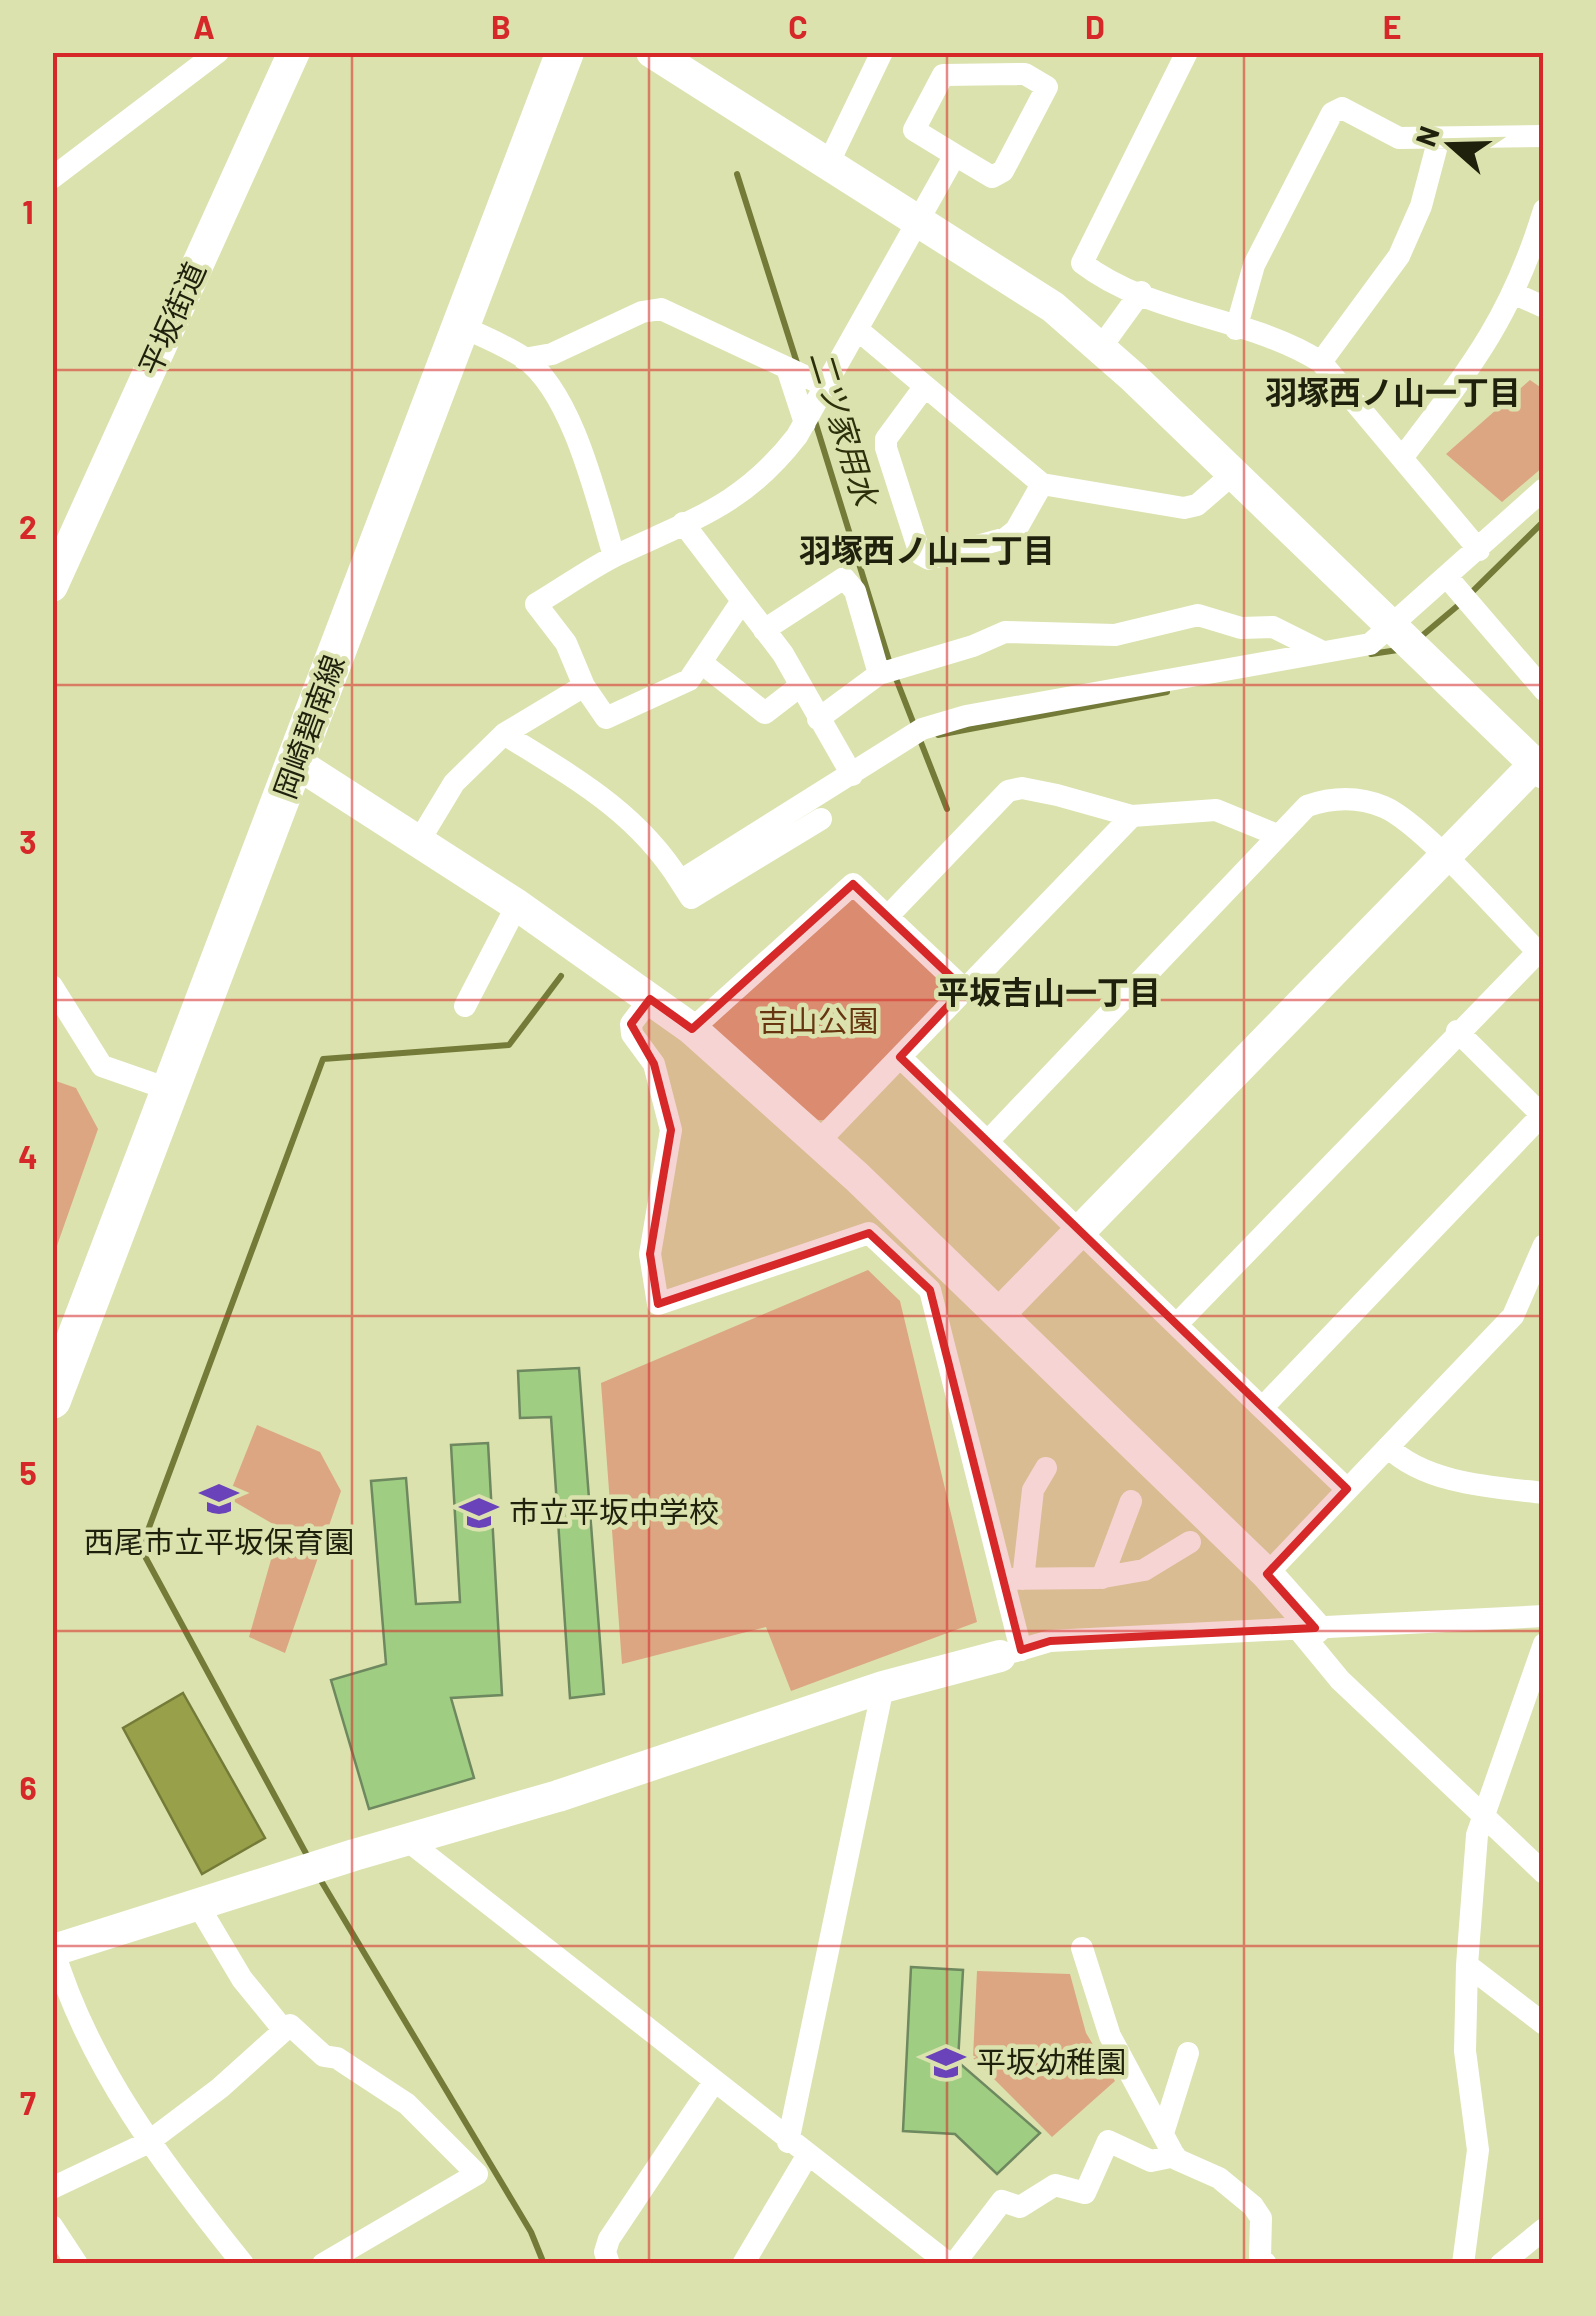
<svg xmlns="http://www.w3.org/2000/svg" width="1596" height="2316" viewBox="0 0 1596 2316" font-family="Barlow,'Noto Sans JP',sans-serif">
<rect width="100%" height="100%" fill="#dbe2ae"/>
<path fill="#dca683" d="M1530,380L1543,389V467L1502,502L1446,454Z
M856,896L948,985L947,996L827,1120H818L709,1027Z
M53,1080L76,1088L98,1129L53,1257Z
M868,1270L900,1301L977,1622L791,1691L766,1627L622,1664L601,1383Z
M257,1425L320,1452L341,1491L285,1653L249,1637L280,1528L228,1498Z
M977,1971L1070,1974L1086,2033L1115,2081L1052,2137L973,2058Z"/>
<path fill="#98a14a" stroke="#747b38" stroke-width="2.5" d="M183,1693L265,1838L202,1874L123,1728Z"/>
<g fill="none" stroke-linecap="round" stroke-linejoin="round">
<path stroke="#747b38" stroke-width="6" d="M737,174L797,363
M814,418L890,664
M1470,594L1544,521
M1417,640L1461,603
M1371,654L1398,650
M895,676L947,809
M938,735L1167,692
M309,1859L141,1549L323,1059L509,1045L561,976
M320,1879L531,2232L544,2264"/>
</g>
<path fill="#9fcd82" stroke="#6e885f" stroke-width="2.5" d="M579,1368L604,1694L570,1698L551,1417L520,1418L518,1371Z
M488,1443L502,1695L451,1698L474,1778L369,1809L331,1680L386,1664L371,1481L406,1478L416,1604L460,1602L451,1445Z
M911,1967L963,1970L958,2062L1040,2133L997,2174L955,2134L903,2131Z"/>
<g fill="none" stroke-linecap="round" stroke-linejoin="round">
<path stroke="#fff" stroke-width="22" d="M1187,52L1082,263C1151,316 1249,316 1321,362L1479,550
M829,162L882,52
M52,178L218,52
M1515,294L1544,307
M460,326C482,336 505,345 524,358C573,393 597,500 614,556
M1236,329L1254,265L1332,113L1342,108L1399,138L1544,136
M858,330L1042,484L1184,508L1197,505L1234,473
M1099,350L1141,292
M524,359L552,354L642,312L661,309L826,386
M1321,362L1399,256L1421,206L1439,138
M787,368L805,423
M925,386L886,439V448L920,554L929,559L1006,538L1016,530L1042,484
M1402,458C1469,370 1511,319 1544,210
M683,523L783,654L852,775
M1447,577L1544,690
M764,630L844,578L855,591L879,674L818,719
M703,664L765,713L800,686
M879,674L973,646L1005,632L1115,635L1198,615L1241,628L1273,627L1323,652
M584,686L606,718L689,680L742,601
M504,734C573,777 636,811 680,881L922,729L966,716L1370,644L1544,489
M419,841L454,783L504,734L584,686L566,643L536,604C563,588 589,569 617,555C693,519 743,506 797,436L955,155L992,177L1003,171L1047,87L1025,74L943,75L914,130L955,155
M680,881L691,898L821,819
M889,915L1008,791L1022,788L1057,795L1132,816L1216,810L1277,835
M52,986L102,1066L171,1090
M650,999L631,1024L632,1034L654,1064L671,1130L650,1254L658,1304L869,1233L930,1290L1021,1650
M465,1006L517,905
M692,1029L853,884L964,989
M900,1057L1262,1408L1542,1115L1457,1031
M989,1140L1307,806C1333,797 1358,796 1384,807C1423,824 1504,918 1538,952L1177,1324
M819,1141L1132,816
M1262,1408L1347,1489
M1388,1447C1426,1484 1493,1487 1544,1493
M1267,1574L1513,1316L1544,1245
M1102,1578L1131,1501
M1003,1579L1098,1578L1144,1570L1190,1542
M1023,1579L1033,1490L1046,1468
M1298,1629L1340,1680L1544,1873
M1009,1653L1050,1641L1544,1616
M407,1840L949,2264
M198,1905L242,1979L282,2028
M52,1945C88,2067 164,2166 243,2264
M1082,1948L1110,2036L1176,2159L1219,2178L1253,2206L1261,2218L1260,2257L1266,2264
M1467,1965L1544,2024
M1164,2130L1188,2053
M788,2142L883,1687
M52,2188L147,2143L220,2088L290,2025L324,2056L337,2058L407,2104L477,2174L323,2264
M52,2226L77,2264
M609,2264L605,2252L609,2239L714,2082
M743,2264L807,2156
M954,2264L1002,2201L1020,2207L1055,2185L1085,2193L1108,2141L1151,2161L1175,2156
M1463,2264L1478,2150L1465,2051L1467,1965L1477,1835L1544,1644
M1501,2264L1544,2229"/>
<path stroke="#fff" stroke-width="32" d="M652,52L1053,307L1133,377L1544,773
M52,586L294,52
M298,764L517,905L692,1029L857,1177L1267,1574L1315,1628
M999,1314L1535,764
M54,1950L354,1855L558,1796L883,1687L1000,1656"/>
<path stroke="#fff" stroke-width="38" d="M52,1400L565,52"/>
</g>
<path fill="#d62828" fill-opacity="0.2" stroke="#d62828" stroke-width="8" stroke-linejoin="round" d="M853,884L964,989L900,1057L1347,1489L1267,1574L1315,1628L1050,1641L1021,1650L930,1290L869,1233L658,1304L650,1254L671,1130L654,1064L631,1024L650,999L692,1029Z"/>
<path fill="none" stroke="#d62828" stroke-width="2.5" stroke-opacity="0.55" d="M352,52V2264M649,52V2264M947,52V2264M1244,52V2264M52,370H1544M52,685H1544M52,1000H1544M52,1316H1544M52,1631H1544M52,1946H1544"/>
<defs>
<g id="school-bare" transform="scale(3)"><path d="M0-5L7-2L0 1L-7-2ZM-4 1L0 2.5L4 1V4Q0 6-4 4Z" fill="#6a42ba" stroke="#dbe2ae" stroke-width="2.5" paint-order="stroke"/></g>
</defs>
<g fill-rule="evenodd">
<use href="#school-bare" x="219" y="1499"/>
<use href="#school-bare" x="479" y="1513"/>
<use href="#school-bare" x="946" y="2063"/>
</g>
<g text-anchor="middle" stroke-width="9" stroke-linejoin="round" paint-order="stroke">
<g font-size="30" fill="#1f210d" stroke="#dbe2ae">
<text transform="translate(173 319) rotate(-66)" y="10">平坂街道</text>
<text transform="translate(310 727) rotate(-70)" y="10">岡崎碧南線</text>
</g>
<g font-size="30" fill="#673610" stroke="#dbe2ae">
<text x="818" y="1032">吉山公園</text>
</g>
<g font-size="30" fill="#1f210d" stroke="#dbe2ae" text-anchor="start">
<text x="509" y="1523">市立平坂中学校</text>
<text x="219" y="1553" text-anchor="middle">西尾市立平坂保育園</text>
<text x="976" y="2073">平坂幼稚園</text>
</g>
<g font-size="32" font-weight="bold" fill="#1f210d" stroke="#dbe2ae">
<text x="1393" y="404">羽塚西ノ山一丁目</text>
<text x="927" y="562">羽塚西ノ山二丁目</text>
<text x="1049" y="1004">平坂吉山一丁目</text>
</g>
<g font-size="32" font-style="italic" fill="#2d300a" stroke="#dbe2ae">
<text transform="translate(843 428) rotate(73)" y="11">二ツ家用水</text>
</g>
</g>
<rect width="1596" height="2316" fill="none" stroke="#dbe2ae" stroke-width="110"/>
<g transform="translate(1451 145) rotate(290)" stroke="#dbe2ae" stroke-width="8" paint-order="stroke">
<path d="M0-8L18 38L0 25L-18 38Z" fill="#1f210d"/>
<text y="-15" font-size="28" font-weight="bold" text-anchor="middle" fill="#1f210d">N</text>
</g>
<rect x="55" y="55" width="1486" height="2206" fill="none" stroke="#d62828" stroke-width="4"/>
<g font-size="32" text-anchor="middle" font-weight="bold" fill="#d62828">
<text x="204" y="39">A</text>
<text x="501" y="39">B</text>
<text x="798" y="39">C</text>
<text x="1095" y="39">D</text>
<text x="1392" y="39">E</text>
<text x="28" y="224">1</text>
<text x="28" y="539">2</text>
<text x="28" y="854">3</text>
<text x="28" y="1169">4</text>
<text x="28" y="1485">5</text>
<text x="28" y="1800">6</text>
<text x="28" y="2115">7</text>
</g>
</svg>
